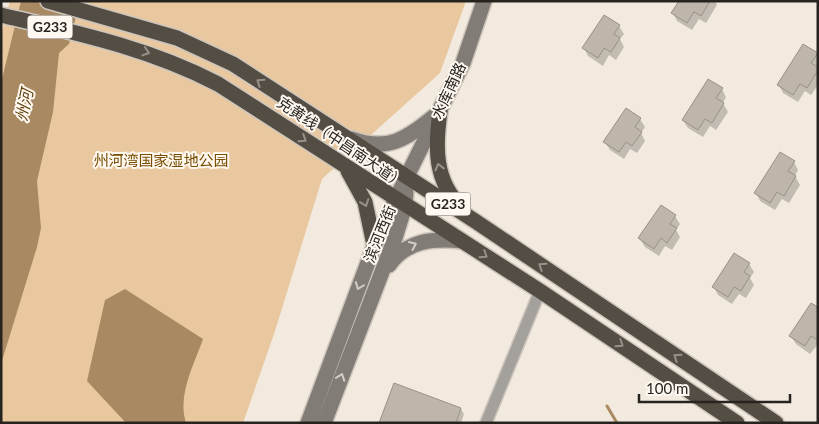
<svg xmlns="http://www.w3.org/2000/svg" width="819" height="424" viewBox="0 0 819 424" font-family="Lato,'Noto Sans SC',sans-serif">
<rect width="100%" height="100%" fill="#f3eadf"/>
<path fill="#e9c89f" d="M10,1H466L440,73L322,179L275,331L243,423H1V35Z"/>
<path fill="#a98961" d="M21,1H80L69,44L59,53L53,112L37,181L41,228L37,247L1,364V83Z
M125,289L203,339C194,365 177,395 186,423H126L87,381L105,300Z"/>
<path fill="#0003" d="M680,1H715L717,5L706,23L699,19L692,30L677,21L673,13Z
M619,26L624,34L620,39L624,47L616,60L609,55L603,66L588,56L584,48Z
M817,54L818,85L811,95L805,91L798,102L783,93L779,85Z
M722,89L726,97L723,103L728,112L716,130L710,126L703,137L688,128L683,120Z
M626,110L640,119L645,127L641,133L645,141L637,153L630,149L624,159L610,150L605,142Z
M794,162L798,170L795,176L800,185L789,203L782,199L775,210L760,201L756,193Z
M675,216L680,224L676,230L680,237L672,250L665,246L659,256L645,247L640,239Z
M749,264L754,272L750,278L754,285L746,298L739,294L732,304L718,295L714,287Z
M818,308V344L810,354L796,344L791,336Z
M461,409L464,414L461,423H380Z"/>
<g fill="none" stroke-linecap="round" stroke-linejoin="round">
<path stroke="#a98961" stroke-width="3" d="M607,406L617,423"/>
</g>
<path fill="#beb5ab" stroke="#999186" d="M679,1H710L701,16L694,12L687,23L671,13Z
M604,15L620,25L614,34L620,38L611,52L604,48L598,58L582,48Z
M803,44L818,53L811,63L818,67V70L807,88L800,84L793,95L777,85Z
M708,79L723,88L716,98L724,103L712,123L705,119L698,130L682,120Z
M626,108L641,118L635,127L642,132L632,146L626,142L619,152L603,142Z
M780,152L795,161L788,171L796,176L784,196L777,192L770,203L754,193Z
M661,205L676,215L670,224L677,228L667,243L661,238L654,249L638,238Z
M734,253L750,263L744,272L750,276L741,291L734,287L728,297L712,287Z
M811,303L818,307V340L811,336L805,346L789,336Z
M394,383L461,408L456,423H379Z"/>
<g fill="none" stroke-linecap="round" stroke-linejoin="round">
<g stroke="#cec6bd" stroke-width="14">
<path id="street" d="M486,423L540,291"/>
</g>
<g stroke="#cec6bd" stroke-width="18">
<path id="secondary" d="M352,139C390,153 408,137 437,114
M389,265C407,240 433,238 462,241
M308,423L379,233L463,63L484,1
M324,423L395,238L405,206L406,192"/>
</g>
<g stroke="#cec6bd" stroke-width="18">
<path id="highway" d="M48,1L177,38L233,64L475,221L776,423
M1,15C77,33 149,48 218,84L540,291L737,423
M440,112C435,147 434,181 462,208
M348,171L365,202L374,245"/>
</g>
<use href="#street" stroke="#a4a09c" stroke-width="11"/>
<use href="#secondary" stroke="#827c76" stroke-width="15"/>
<use href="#highway" stroke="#544d44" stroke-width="15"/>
</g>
<defs><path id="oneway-chevron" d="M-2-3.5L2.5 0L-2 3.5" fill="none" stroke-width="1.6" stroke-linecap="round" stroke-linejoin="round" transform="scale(1.25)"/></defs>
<g stroke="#989189">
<use href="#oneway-chevron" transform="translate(146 52) rotate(18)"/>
<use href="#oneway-chevron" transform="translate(260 82) rotate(-146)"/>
<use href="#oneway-chevron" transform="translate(303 139) rotate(33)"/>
<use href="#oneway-chevron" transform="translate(439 167) rotate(-104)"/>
<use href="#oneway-chevron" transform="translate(365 203) rotate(70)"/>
<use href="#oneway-chevron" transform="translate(484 255) rotate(33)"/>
<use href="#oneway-chevron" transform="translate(542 266) rotate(-146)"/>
<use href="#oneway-chevron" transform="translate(620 344) rotate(34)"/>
<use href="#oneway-chevron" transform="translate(677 357) rotate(-146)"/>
</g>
<g stroke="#d3cdc6">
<use href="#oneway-chevron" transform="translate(413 245) rotate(-24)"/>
<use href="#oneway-chevron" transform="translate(359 286) rotate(111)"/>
<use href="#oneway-chevron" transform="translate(341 377) rotate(-70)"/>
</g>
<g text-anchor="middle" stroke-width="4" stroke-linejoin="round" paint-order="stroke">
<g fill="#fef8f1" stroke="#68645f" stroke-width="1">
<rect x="27.5" y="15.5" width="45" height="23" rx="4"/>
<rect x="425.5" y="192.5" width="45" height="23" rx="4"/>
</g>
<g font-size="14" font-weight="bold" fill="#272420">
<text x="50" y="32">G233</text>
<text x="448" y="209">G233</text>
</g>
<g font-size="15" fill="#272420" stroke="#fef8f1">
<text transform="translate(449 91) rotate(-65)" y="5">水库南路</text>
<text transform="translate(341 143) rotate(34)" y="5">克黄线（中昌南大道）</text>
<text transform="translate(380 234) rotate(-68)" y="5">滨河西街</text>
</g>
<g font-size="15" fill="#784d00" stroke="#fef8f1">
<text x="161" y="166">州河湾国家湿地公园</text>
</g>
<g font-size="16" font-style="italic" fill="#61400d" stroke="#fef8f1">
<text transform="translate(24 105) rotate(-78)" y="6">州河</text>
</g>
</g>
<rect width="819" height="424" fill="none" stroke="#272420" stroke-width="5"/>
<path d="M639 394v8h151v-8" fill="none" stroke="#272420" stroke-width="2.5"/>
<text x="646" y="394" font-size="15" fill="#272420" stroke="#fef8f1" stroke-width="4" paint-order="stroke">100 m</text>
</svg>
